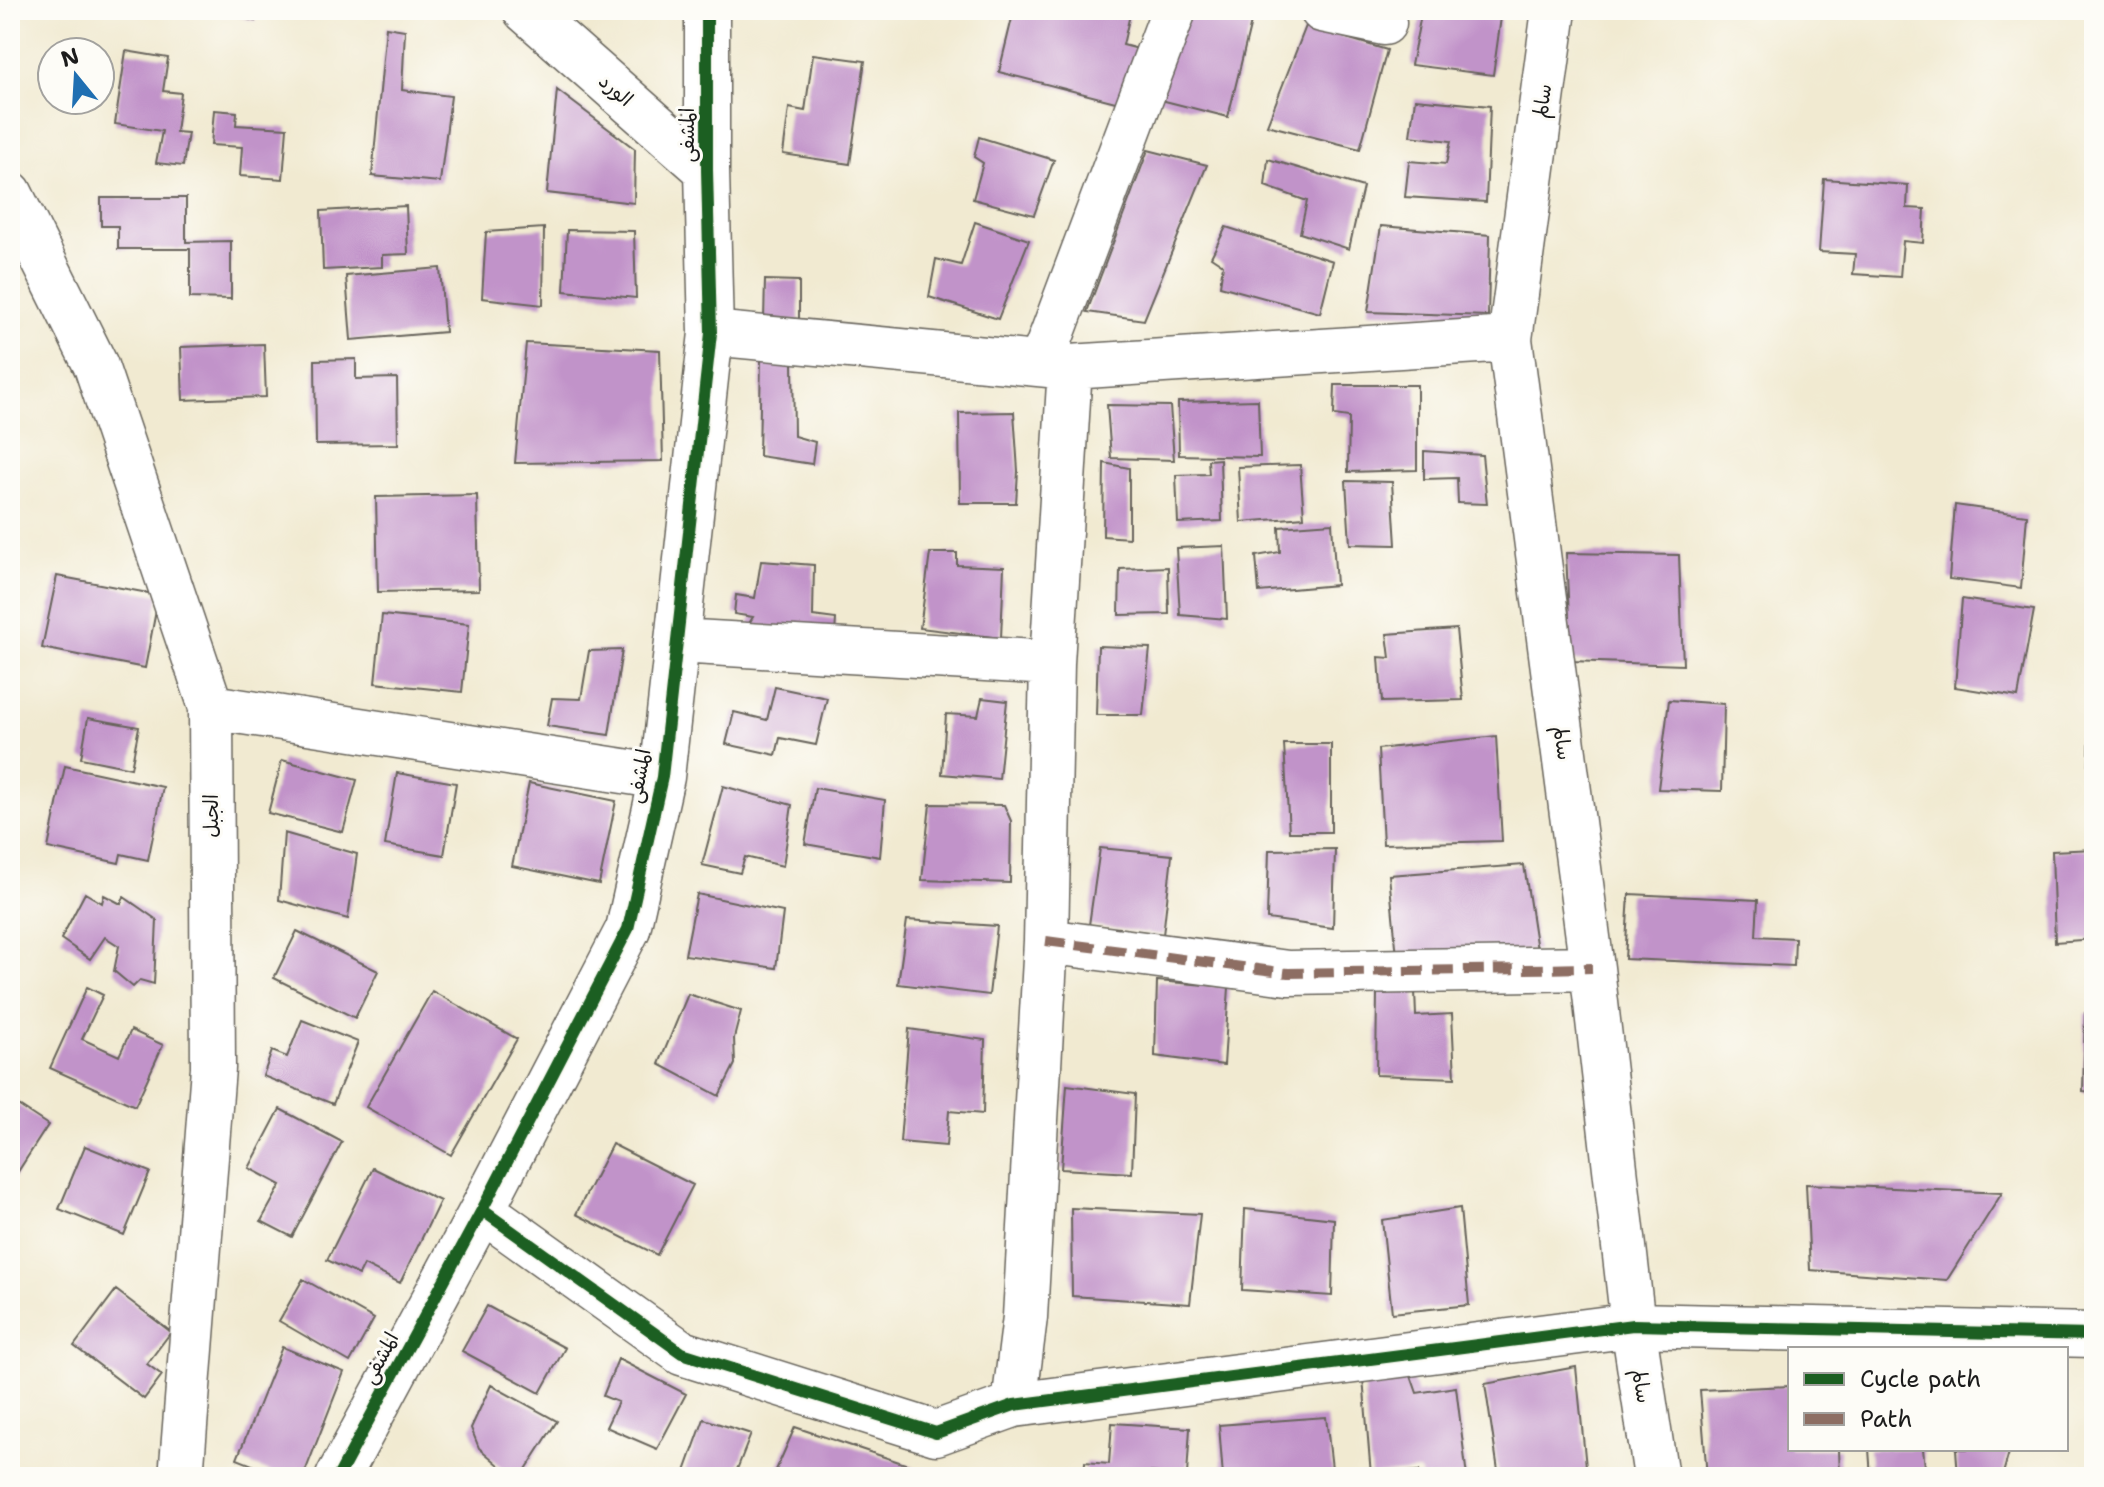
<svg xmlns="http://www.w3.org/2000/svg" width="2104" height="1487" viewBox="0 0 2104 1487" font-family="'Shantell Sans','Playpen Sans Arabic',sans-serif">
<rect width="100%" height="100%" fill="#fdfcf7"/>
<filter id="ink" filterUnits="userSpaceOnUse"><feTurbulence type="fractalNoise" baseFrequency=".0125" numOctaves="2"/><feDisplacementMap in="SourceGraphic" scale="16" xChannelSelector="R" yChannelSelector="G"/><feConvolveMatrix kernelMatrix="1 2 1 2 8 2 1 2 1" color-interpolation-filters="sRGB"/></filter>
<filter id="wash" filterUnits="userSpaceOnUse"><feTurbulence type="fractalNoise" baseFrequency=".006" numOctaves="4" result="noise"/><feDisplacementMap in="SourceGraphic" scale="32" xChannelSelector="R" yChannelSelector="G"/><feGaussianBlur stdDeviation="1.8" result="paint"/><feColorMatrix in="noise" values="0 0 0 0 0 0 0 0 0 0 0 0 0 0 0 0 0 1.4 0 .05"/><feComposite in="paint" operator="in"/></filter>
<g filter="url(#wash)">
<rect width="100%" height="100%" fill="#f1ead1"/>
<g id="blocks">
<path fill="#c193c9" d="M214,10H258L255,21Z
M1014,10L1052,17L1054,10H1131L1123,45L1142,50L1131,106L999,72Z
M1184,10H1236L1253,14L1228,117L1157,99Z
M1422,10H1502L1493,75L1411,65Z
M1306,26L1387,50L1360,149L1267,125Z
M386,27L405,30L402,90L451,96L440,182L372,176Z
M126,51L168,58L163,91L181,93L176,132L188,133L183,166L156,163L162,131L115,124Z
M813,54L865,61L850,164L783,154L789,108L805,111Z
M557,90L635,149L634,203L547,193Z
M1415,99L1490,106L1486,202L1405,197L1409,161L1446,164L1451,141L1410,136Z
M214,110L237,112L236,125L287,128L283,179L240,176L242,147L211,145Z
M979,137L1054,160L1034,215L973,199L983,163L974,157Z
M1148,150L1207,165L1144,320L1087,312Z
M1268,159L1363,187L1349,249L1300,233L1307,201L1265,186Z
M1824,179L1908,185L1907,208L1925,209L1923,243L1903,241L1900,277L1853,274L1855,254L1819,252Z
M101,198H186V242L231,241V299L190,298V249H118V226H101Z
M406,206L408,254L382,255V267L323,270L321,211Z
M975,222L1029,240L998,319L929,297L936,259L961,265Z
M1381,226L1490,235L1488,316L1368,312Z
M1226,227L1333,261L1320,313L1220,286L1223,265L1211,257Z
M544,228L543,305L482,298L486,232Z
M567,230L634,231L636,298L564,291Z
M440,268L445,332L351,340L346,276Z
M765,280L799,281V321H764Z
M526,343L660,350L663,461L515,463Z
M264,344L266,397L183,400L181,347Z
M761,358L793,361L794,436L815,442L812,464L759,456Z
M356,359V379L397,378L398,444L316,445L315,360Z
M1335,385H1417V470L1348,472L1349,417L1334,415Z
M1258,400L1260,457L1179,455L1178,402Z
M1107,405L1170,406L1174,460L1111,458Z
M1014,412L1018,471L1016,503H960L959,413Z
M1424,451L1482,455L1487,504L1458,503L1457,478L1424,479Z
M1220,459L1222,521L1178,523L1176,475L1209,474L1208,460Z
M1104,463L1129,468V538L1103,536Z
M1300,465L1304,517L1241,522L1238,467Z
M1346,481L1392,482L1396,545L1350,544Z
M477,495L479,590L378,592L376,497Z
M1955,505L2027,515L2021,588L1949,579Z
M1332,523L1336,585L1259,592L1256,556L1280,552L1279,527Z
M1224,546L1227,619L1180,615L1176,548Z
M930,553H957V565L1004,567L1001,638L920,628Z
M1566,553L1679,555L1683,665L1571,661Z
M761,561L814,565L813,616L836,619L835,633L748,625L753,617L734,614L736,595L755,598Z
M1168,567L1169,614L1119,615L1120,569Z
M57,576L159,595L145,668L42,648Z
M1962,599L2034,610L2018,697L1955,687Z
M382,615L469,624L462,692L375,683Z
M1456,629L1463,700L1382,702L1379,657L1390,658L1387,634Z
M1098,646L1150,648L1143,715H1096Z
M622,650L609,735L547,726L552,698L581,699L589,651Z
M775,687L827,698L816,745L780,738L776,755L726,744L734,712L767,720Z
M982,698L1007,701L999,779L942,774L946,714L978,716Z
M1669,700L1724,704L1722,791L1658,789Z
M88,718L139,727L131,768L81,758Z
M2090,724H2094V787H2088Z
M1496,736L1502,841L1383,844L1378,749Z
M1284,744H1331V832H1289Z
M282,760L357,780L343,832L268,813Z
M65,766L163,787L148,860L121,854L119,863L48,848Z
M397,773L456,783L444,855L385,845Z
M529,783L616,801L599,884L512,866Z
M723,786L792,805L783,866L745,857L740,873L702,865Z
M815,788L885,800L880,857L805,844Z
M930,804L1004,805L1011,821L1010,883L922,880Z
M284,833L357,854L348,919L279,900Z
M1100,848L1172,855L1163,935L1089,925Z
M1335,849L1333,928L1267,919L1269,850Z
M2094,849V939L2055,942L2052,851Z
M1524,865L1537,950L1397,956L1389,875Z
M85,893L102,903L104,895L121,904L124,897L157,920L154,984L140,980L133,987L114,971L119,946L105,937L90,959L61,939Z
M697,894L783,912L776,968L685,955Z
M1629,894L1758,900L1756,936L1795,938L1794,966L1625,959Z
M907,920L997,926L989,995L898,984Z
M297,931L378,971L355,1018L274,978Z
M1157,981L1229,987L1224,1065L1155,1056Z
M87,987L103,995L82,1039L119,1056L131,1030L163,1045L135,1106L50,1068Z
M432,991L517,1039L451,1155L366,1107Z
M1415,991L1416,1016L1452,1014L1455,1078L1376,1075L1377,992Z
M688,994L741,1011L734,1038L735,1064L719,1096L659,1064Z
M2085,1013L2094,1014V1093L2083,1092Z
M302,1020L358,1042L333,1104L263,1076L272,1051L287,1057Z
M909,1029L985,1040L983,1114L949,1111L946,1146L900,1142Z
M1067,1085L1135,1094L1132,1173L1061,1169Z
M10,1100L48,1125L10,1184Z
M280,1109L342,1142L292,1237L261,1221L281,1185L249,1168Z
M612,1144L693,1185L657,1255L576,1214Z
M85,1146L150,1172L124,1235L59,1209Z
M373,1168L440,1201L400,1283L364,1265L359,1275L327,1260Z
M1806,1184L2002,1193L1947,1280L1810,1270Z
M1071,1208L1200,1214L1190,1304L1072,1296Z
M1460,1208L1469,1305L1392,1313L1382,1220Z
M1245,1209L1334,1219L1332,1296L1242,1290Z
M303,1279L374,1319L350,1362L279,1321Z
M116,1290L171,1332L147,1364L162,1375L144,1399L74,1346Z
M487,1306L565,1348L540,1393L462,1351Z
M282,1347L344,1372L303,1477H283L237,1459Z
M618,1359L686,1394L657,1449L606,1427L618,1402L603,1396Z
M1576,1367L1587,1477H1499L1485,1384Z
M1410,1373L1417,1393L1456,1387L1467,1477H1421L1419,1471L1371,1475L1363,1378Z
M491,1385L557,1421L521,1477H513L479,1448L471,1428Z
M1790,1386V1449H1839L1840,1477H1707L1700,1390Z
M1326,1417L1333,1477H1223L1219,1425Z
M704,1419L751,1434L734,1477H683Z
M1112,1423L1190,1428L1187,1475L1146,1472V1477H1084L1085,1462L1109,1464Z
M795,1427L914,1467L911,1477H773Z
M1869,1449H1923L1926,1477H1871Z
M1956,1449H2010L2002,1477H1958Z"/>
</g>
</g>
<g filter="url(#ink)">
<use href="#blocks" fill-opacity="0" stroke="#67645b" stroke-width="2"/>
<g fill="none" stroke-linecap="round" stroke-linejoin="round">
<g stroke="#67645b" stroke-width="47">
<path id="minor" d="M525,10L707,170
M1322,10L1384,23
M1554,10L1510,339L1592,968L1633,1325L1656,1477
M10,193L96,366L211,707L213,1068L181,1477
M711,333L1070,367L1510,339
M1041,364L1174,10
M677,641L1052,663
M211,707L662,777
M1046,941L1288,973L1592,968
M482,1210L682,1353L936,1433L1014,1405L1633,1325L2094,1335
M1014,1405L1025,1317L1046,941L1052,663L1070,367
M338,1477L482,1210L628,929L662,777L711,333L707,170V10"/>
</g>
<use href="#minor" stroke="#fff" stroke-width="44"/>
<path stroke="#8d6e63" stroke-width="10" stroke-dasharray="20 10" stroke-linecap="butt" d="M1046,941L1288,973L1592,968"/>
<g stroke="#fdfcf7" stroke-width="17">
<path id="cycleway" d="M482,1210L682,1353L936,1433L1014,1405L1633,1325L2094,1335
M338,1477L482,1210L628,929L662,777L711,333L707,170V10"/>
</g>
<use href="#cycleway" stroke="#1b5e20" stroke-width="12"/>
</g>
</g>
<g text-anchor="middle" stroke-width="6" stroke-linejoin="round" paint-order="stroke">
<g font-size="20" fill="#1c1c1c" stroke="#fdfcf7">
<text transform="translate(616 90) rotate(41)" y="7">الورد</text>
<text transform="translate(1542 101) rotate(-82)" y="7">سالم</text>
<text transform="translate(687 135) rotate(-90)" y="7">المشفى</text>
<text transform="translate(1563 743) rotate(83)" y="7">سالم</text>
<text transform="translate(639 776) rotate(-80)" y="7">المشفى</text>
<text transform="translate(211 816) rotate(-90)" y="7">الجبل</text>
<text transform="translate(380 1358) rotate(-62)" y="7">المشفى</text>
<text transform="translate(1642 1386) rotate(81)" y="7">سالم</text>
</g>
</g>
<rect width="2104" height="1487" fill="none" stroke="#fdfcf7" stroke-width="40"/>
<rect x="1788" y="1347" width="280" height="104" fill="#fdfcf7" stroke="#a3a29f" stroke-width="2"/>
<rect x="1804" y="1373" width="40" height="12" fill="#1b5e20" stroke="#a3a29f" stroke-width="2"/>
<text x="1860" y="1387" font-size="24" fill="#1c1c1c">Cycle path</text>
<rect x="1804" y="1413" width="40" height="12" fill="#8d6e63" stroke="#a3a29f" stroke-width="2"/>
<text x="1860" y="1427" font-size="24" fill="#1c1c1c">Path</text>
<g transform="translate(76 76) rotate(342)"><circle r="38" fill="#fdfcf7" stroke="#a3a29f" stroke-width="2"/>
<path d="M0-6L14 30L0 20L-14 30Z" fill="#1f6fb2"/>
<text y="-12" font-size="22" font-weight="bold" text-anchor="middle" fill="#1c1c1c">N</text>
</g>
</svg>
